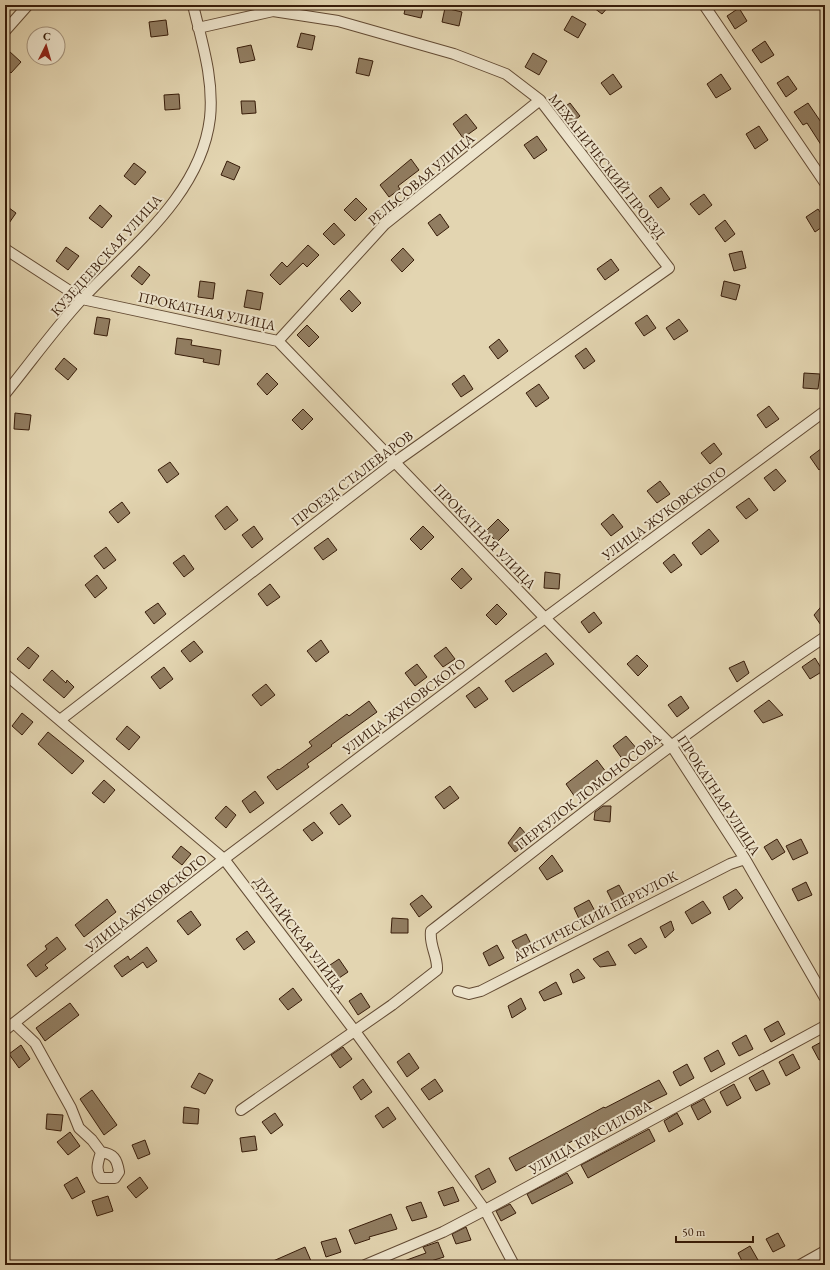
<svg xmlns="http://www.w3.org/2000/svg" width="830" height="1270" viewBox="0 0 830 1270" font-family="'EB Garamond',serif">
<rect width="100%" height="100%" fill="#e3d5b1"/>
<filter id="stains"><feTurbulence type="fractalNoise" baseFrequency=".005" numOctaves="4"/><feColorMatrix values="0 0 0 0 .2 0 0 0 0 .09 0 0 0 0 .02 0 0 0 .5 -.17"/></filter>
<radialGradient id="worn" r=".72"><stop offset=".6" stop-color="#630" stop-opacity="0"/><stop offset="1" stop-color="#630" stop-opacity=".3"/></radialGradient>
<path fill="#917d61" stroke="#381d0a" d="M406,5H424L421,18L404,14Z
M590,5H610L602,14Z
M445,8L462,12L459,26L442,22Z
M739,8L747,21L735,29L727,16Z
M572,16L586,24L578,38L564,30Z
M166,20L168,35L151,37L149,22Z
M301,33L315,36L312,50L297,47Z
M765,41L774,55L761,63L752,50Z
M251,45L255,60L240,63L237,48Z
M9,51L21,62L11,73L5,68V56Z
M533,53L547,61L539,75L525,67Z
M359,58L373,61L369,76L356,73Z
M613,74L622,87L610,95L601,83Z
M721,74L731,89L716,98L707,84Z
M788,76L797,89L786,97L777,83Z
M179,94L180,109L165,110L164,95Z
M241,101H255L256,113L242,114Z
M570,103L580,116L569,125L559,111Z
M808,103L825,128V151L807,123L803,125L794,112Z
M466,114L477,128L463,138L453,124Z
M759,126L768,140L755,149L746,134Z
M537,136L547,150L534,159L524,145Z
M411,159L419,170L398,186L400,189L389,197L380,185Z
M227,161L240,167L234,180L221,175Z
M134,163L146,172L135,185L124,176Z
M661,187L670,199L658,208L649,196Z
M704,194L712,205L699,215L690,204Z
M356,198L367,209L355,221L344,210Z
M5,205L16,213L5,229Z
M100,205L112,216L102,228L89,218Z
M818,209L825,219V225L815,232L806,217Z
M440,214L449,227L437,236L428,223Z
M725,220L735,234L725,242L715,228Z
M334,223L345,235L334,245L323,234Z
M308,245L319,255L307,267L303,263L280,285L270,275L282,262L287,267Z
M66,247L79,256L68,270L56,261Z
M403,248L414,260L402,272L391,260Z
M742,251L746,268L734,271L729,254Z
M611,259L619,270L605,280L597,269Z
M139,266L150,275L142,285L131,276Z
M200,281L215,283L213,299L198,297Z
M724,281L740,285L736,300L721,296Z
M247,290L263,293L260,310L244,307Z
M349,290L361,303L352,312L340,299Z
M647,315L656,328L644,336L635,323Z
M97,317L110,319L107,336L94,334Z
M679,319L688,331L674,340L666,328Z
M307,325L319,337L309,347L297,335Z
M177,338L192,340L191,345L221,350L219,365L203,362L204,359L175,354Z
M499,339L508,351L498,359L489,347Z
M586,348L595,361L584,369L575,356Z
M64,358L77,369L68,380L55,369Z
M267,373L278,384L267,395L257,384Z
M804,373L820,374L818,389L803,388Z
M464,375L473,389L461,397L452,384Z
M539,384L549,398L536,407L526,393Z
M769,406L779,419L766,428L757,415Z
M303,409L313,419L302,430L292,420Z
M15,413L31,415L29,430L14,429Z
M714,443L722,454L710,464L701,453Z
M822,448L825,453V465L819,470L810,457Z
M170,462L179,474L167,483L158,470Z
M776,469L786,481L774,491L764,478Z
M660,481L670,494L657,503L647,491Z
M749,498L758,510L746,519L736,507Z
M122,502L130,513L118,523L109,512Z
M227,506L238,520L225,530L215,516Z
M613,514L623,527L611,536L601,524Z
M498,519L509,530L497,542L486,531Z
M254,526L263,539L252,548L242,535Z
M423,526L434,537L421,550L410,539Z
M709,529L719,541L701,555L692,543Z
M328,538L337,550L323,560L314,548Z
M106,547L116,560L104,569L94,556Z
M674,554L682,565L671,573L663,563Z
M184,555L194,569L184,577L173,563Z
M462,568L472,579L461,589L451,579Z
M545,572L560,574L559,589L544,588Z
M97,575L107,588L95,598L85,585Z
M270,584L280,597L267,606L258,594Z
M825,602V631L814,615Z
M158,603L166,614L154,624L145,612Z
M497,604L507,614L496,625L486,615Z
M594,612L602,623L589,633L581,622Z
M321,640L329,652L316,662L307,651Z
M194,641L203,652L190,662L181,651Z
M28,647L39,656L29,669L17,659Z
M446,647L455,659L443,667L434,656Z
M546,653L554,664L513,692L505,681Z
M637,655L648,666L638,676L627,664Z
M815,658L823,671L810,679L802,667Z
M744,661L749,673L737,682L729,668Z
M417,664L427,677L415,686L405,673Z
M164,667L173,679L160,689L151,677Z
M52,670L66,683L67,680L74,687L64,698L43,680Z
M266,684L275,695L261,706L252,695Z
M479,687L488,699L475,708L466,696Z
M681,696L689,708L677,717L668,705Z
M769,700L783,715L763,723L754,711Z
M369,701L377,712L331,745L332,746L307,764L309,767L277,790L267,777L278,769L279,770L312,746L309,742L347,714L349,716Z
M22,713L33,722L22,735L12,726Z
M127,726L140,737L129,750L116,739Z
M48,732L84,761L72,774L38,744Z
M626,736L637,749L623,760L613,746Z
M597,760L606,772L575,797L566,784Z
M104,780L115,790L104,803L92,793Z
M450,786L459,798L444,809L435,797Z
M255,791L264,803L250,813L242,801Z
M342,804L351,816L339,825L330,813Z
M226,806L236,815L226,828L215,818Z
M603,806H611L610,822L594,820L595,812Z
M314,822L323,833L312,841L303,830Z
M520,827L531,840L515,852L508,843Z
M777,839L785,852L772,860L764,847Z
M801,839L808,853L793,860L786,846Z
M181,846L191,854L182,865L172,857Z
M552,855L563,871L547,880L539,868Z
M806,882L812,895L798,901L792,889Z
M619,885L626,898L614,905L607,891Z
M736,889L743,898L729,910L723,897Z
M422,895L432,907L419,917L410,904Z
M107,899L116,912L84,937L75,925Z
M589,900L596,913L580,921L574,908Z
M703,901L711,913L692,924L685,912Z
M191,911L201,925L188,935L177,921Z
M392,918L408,919V933H391Z
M671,921L674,930L665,938L660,927Z
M247,931L255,942L244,950L236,939Z
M526,934L532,946L519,953L512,941Z
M57,937L66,949L45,965L48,968L36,977L27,965L47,949L45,946Z
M641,938L647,947L635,954L628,945Z
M497,945L504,958L489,966L483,953Z
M147,947L157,961L147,968L143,962L122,977L114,966L128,956L130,960Z
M608,951L616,965L600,967L593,959Z
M339,959L348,972L336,980L327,967Z
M578,969L585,978L573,983L570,974Z
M556,982L562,994L544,1001L539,992Z
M293,988L302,1000L288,1010L279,999Z
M361,993L370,1007L358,1015L349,1001Z
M521,998L526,1009L512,1018L508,1006Z
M70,1003L79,1015L45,1041L36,1028Z
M778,1021L785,1034L771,1042L764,1029Z
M746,1035L753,1049L739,1056L732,1043Z
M825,1040V1057L819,1060L812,1047Z
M21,1045L30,1059L19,1068L9,1054Z
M343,1047L352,1059L340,1068L331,1055Z
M718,1050L725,1064L711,1072L704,1058Z
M409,1053L419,1068L407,1077L397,1062Z
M793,1054L800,1068L786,1076L779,1062Z
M687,1064L694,1078L680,1086L673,1072Z
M763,1070L770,1084L756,1091L749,1078Z
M199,1073L213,1080L205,1094L191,1087Z
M363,1079L372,1092L361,1100L353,1087Z
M435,1079L443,1091L429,1100L421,1089Z
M659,1080L667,1094L626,1114L625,1113L516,1171L509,1158L604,1107L605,1108Z
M734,1084L741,1098L727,1106L720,1092Z
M92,1090L117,1125L104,1135L80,1099Z
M704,1099L711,1112L698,1120L691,1106Z
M184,1107L199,1109L198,1124L183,1123Z
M388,1107L396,1119L383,1128L375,1116Z
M275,1113L283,1125L271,1134L262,1122Z
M677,1113L683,1124L669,1132L664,1121Z
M47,1114L63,1115L61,1131L46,1129Z
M649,1129L655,1141L588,1178L581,1165Z
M70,1132L80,1146L68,1155L57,1142Z
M255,1136L257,1150L242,1152L240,1138Z
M145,1140L150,1154L138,1159L132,1145Z
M489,1168L496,1182L482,1190L475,1176Z
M567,1173L573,1183L532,1204L527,1194Z
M77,1177L85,1192L72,1199L64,1185Z
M140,1177L148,1188L136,1198L127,1187Z
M453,1187L459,1201L444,1206L438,1192Z
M108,1196L113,1211L97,1216L92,1201Z
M421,1202L427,1217L412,1221L406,1207Z
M510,1204L516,1213L501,1221L496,1211Z
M391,1214L397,1229L369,1237L370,1239L355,1244L349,1230Z
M466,1227L471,1240L456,1244L452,1234Z
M778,1233L785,1246L773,1252L766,1239Z
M336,1238L341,1252L326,1257L321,1242Z
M438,1242L444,1257L418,1265H393L426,1253L423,1247Z
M750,1246L758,1260L749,1265H744L738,1253Z
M305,1247L311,1261L299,1265H264Z"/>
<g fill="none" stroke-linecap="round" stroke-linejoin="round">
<g stroke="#634b34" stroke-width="12">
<path id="minor" d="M704,5L825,183
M5,31L28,5
M5,249L82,299L278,341L545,618L671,745L745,859L825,998
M278,341L385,224L540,100
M5,394C31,362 55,328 83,298C132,246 201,194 210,118C214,79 202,43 193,5
M5,674L224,859L354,1030L485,1210L514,1265
M60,720L395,462L669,268L540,100L506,74L454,54L338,21L273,11L198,28
M458,991L469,994L481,991L730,864L745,859
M15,1024L35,1043L71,1108L79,1128L92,1140L101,1152C98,1162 95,1170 101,1178H115L119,1172C117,1159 114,1154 101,1152
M5,1030L224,859L545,618L825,411
M241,1110L392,1005L437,970C438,956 429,946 431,931C560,831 688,728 825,637
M365,1265L443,1232L485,1210L825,1026
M800,1265L825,1251"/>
</g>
<use href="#minor" stroke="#ede4cc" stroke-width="10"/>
</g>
<g text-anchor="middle" stroke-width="4" stroke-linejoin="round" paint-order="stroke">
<g font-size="14" fill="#381d0a" stroke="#ede4cc">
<text transform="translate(607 166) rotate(52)" y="5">МЕХАНИЧЕСКИЙ ПРОЕЗД</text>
<text transform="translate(421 179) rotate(-40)" y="5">РЕЛЬСОВАЯ УЛИЦА</text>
<text transform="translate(106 255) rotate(-48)" y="5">КУЗЕДЕЕВСКАЯ УЛИЦА</text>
<text transform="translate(207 311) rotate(12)" y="5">ПРОКАТНАЯ УЛИЦА</text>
<text transform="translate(352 478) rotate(-37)" y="5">ПРОЕЗД СТАЛЕВАРОВ</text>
<text transform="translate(664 513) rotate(-36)" y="5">УЛИЦА ЖУКОВСКОГО</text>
<text transform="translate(485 536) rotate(46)" y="5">ПРОКАТНАЯ УЛИЦА</text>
<text transform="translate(404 706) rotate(-37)" y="5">УЛИЦА ЖУКОВСКОГО</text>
<text transform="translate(588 791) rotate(-38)" y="5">ПЕРЕУЛОК ЛОМОНОСОВА</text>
<text transform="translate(719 795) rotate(57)" y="5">ПРОКАТНАЯ УЛИЦА</text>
<text transform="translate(146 903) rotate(-38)" y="5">УЛИЦА ЖУКОВСКОГО</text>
<text transform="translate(595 916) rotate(-27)" y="5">АРКТИЧЕСКИЙ ПЕРЕУЛОК</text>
<text transform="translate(300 935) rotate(53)" y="5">ДУНАЙСКАЯ УЛИЦА</text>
<text transform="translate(590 1137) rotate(-29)" y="5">УЛИЦА КРАСИЛОВА</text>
</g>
</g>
<rect width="830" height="1270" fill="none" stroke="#e3d5b1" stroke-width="20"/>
<rect x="6" y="6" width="818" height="1258" fill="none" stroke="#381d0a" stroke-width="2"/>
<rect x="10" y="10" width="810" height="1250" fill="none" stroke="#381d0a"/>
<g transform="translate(46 46) rotate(5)"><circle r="19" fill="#ede4cc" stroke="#a5947e"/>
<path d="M0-3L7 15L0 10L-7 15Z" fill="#8f2418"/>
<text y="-6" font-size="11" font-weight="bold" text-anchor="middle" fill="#381d0a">С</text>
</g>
<path d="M676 1236v6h77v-6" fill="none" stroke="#381d0a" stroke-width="2"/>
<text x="682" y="1236" font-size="12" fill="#381d0a" stroke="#ede4cc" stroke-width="3" paint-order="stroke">50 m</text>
<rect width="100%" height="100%" filter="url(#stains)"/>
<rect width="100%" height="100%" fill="url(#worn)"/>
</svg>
